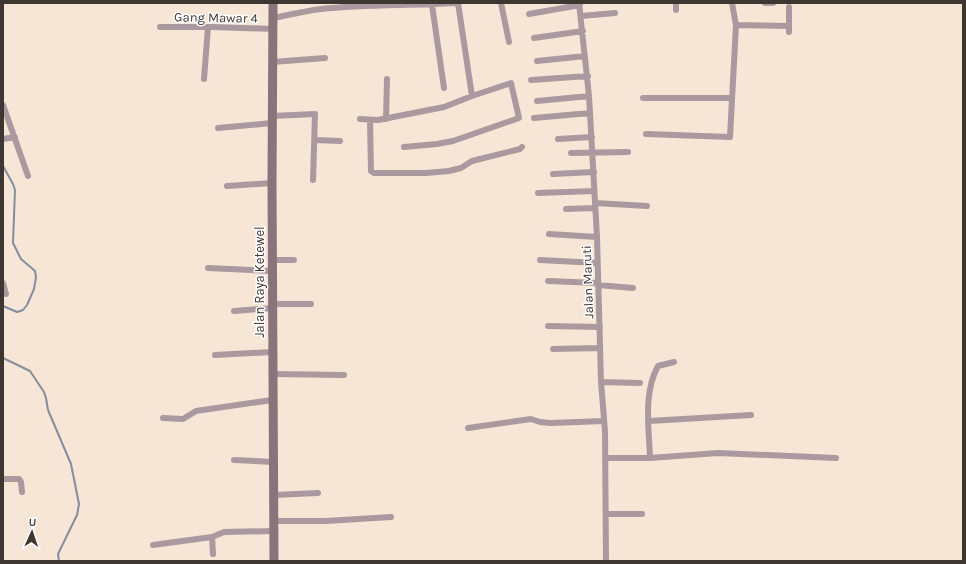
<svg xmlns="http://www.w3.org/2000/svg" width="966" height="564" viewBox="0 0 966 564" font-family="Karla,sans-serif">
<rect width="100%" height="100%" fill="#f7e5d5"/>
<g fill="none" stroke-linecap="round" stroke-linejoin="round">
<path stroke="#818fa0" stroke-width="2" d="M3,166L13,184L15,190L13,243L21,259L35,271L36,277L34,289L27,305L23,310L17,312L3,306
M3,358L30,371L44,392L46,398L48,410L71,464L79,504L77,515L58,554L59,561"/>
<path stroke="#aa9a9f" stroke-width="6" d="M458,3L472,96
M501,3L509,42
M579,3L589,96L597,237L601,382L605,431L606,561
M765,3H773
M432,5L444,88
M676,10V3
M529,14L580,5
M581,16L615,13
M273,18C289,15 305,11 321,9C366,4 411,6 456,3
M736,25L789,26
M160,27H213L273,29
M789,32V7
M534,38L583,31
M537,61L585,56
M272,62L325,58
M204,79L208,27
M531,80L588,76
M643,98H732
M537,101L589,96
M3,105L28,176
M272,116L315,114L313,180
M534,118L590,113
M360,119L378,120L444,107L472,96L511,83L519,118L453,141L437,144L404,147
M386,119L387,79
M370,120L371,171L374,173H426L449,171L461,168L472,161L520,149L522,147
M218,128L272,123
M646,134L730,137L736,25L732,3
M3,139L15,137
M558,139L592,137
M315,140L340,141
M571,153L628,152
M553,174L594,172
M227,186L272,183
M538,193L594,191
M595,203L647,206
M566,209L595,208
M549,234L597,237
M272,260H294
M540,260L597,263
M208,268L272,271
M548,281L598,283
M3,283L6,294
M598,285L633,288
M272,304H311
M234,311L272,308
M548,326L600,327
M553,349L600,348
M215,355L272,352
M272,374L344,375
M601,382L640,383
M163,418L183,419L196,411L272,400
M649,421L751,415
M468,428L531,419L540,422L551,423L604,421
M605,458H650L718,453L836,458
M650,458C649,428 643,393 658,366L674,362
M234,460L274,462
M3,479H19L21,482L22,492
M274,495L318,493
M606,514H642
M274,521H326L391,517
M212,537L213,554
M153,545L212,537L224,532L274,531"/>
<path stroke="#8a747c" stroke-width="9" d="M273,3L272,183L274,561"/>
</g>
<g text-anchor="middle" stroke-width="3" stroke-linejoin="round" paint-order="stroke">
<g font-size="13" fill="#3e3731" stroke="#fff">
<text transform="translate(216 17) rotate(1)" y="5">Gang Mawar 4</text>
<text transform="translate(259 282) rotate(-90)" y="5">Jalan Raya Ketewel</text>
<text transform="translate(587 282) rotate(-92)" y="5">Jalan Maruti</text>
</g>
</g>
<rect width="966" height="564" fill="none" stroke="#3e3731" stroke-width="8"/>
<g transform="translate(32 532) rotate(3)" stroke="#ffffff" stroke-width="3" paint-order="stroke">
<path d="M0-3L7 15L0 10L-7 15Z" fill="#3e3731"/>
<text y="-6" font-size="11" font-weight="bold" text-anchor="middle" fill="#3e3731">U</text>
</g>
</svg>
